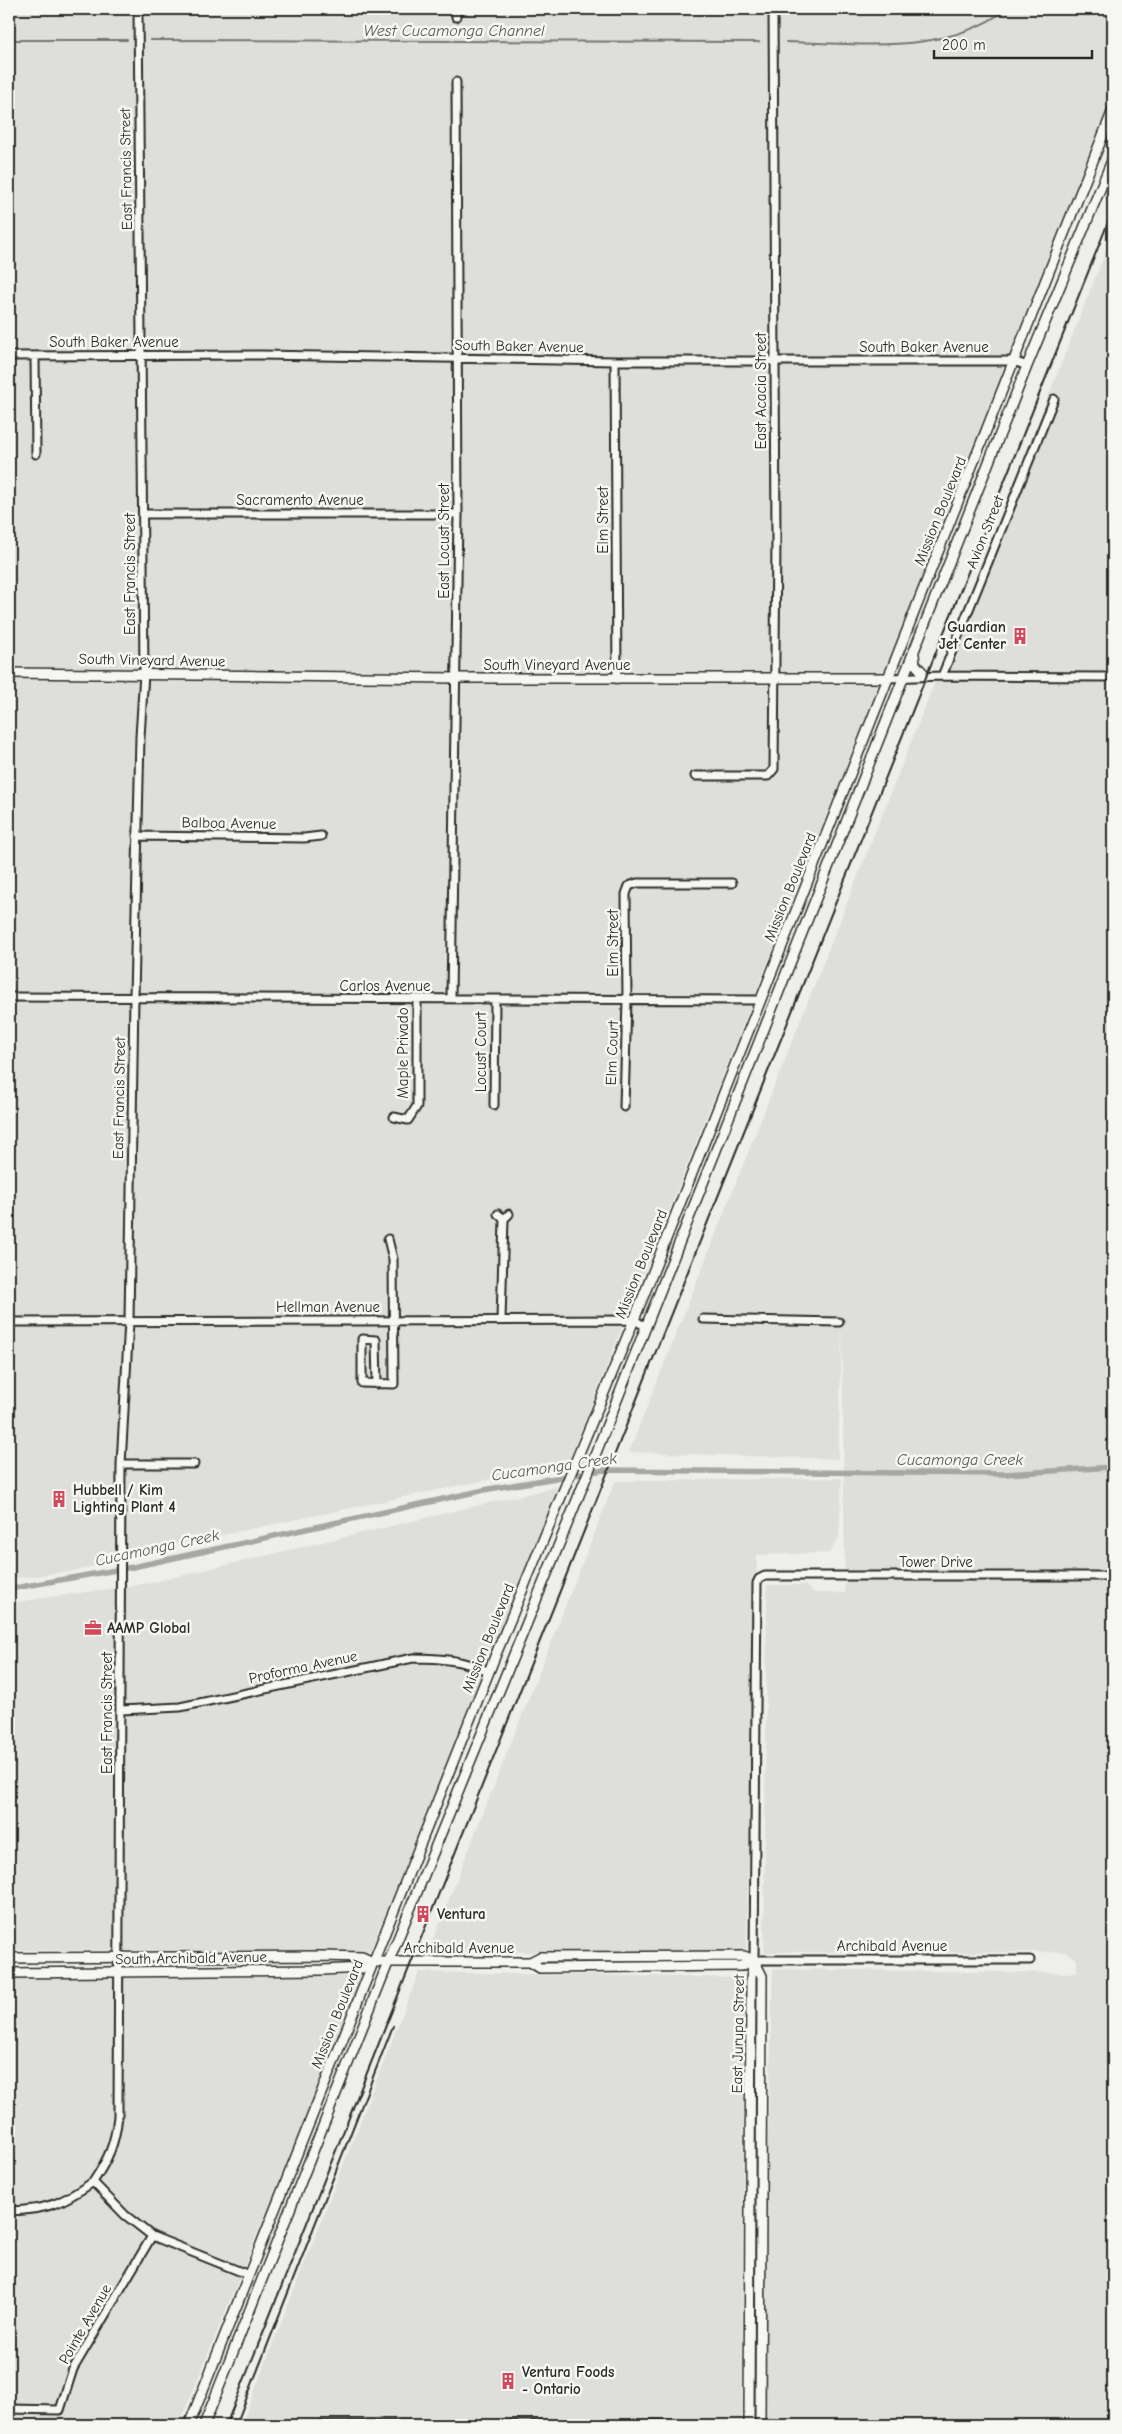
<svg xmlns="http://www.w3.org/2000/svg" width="1122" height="2434" viewBox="0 0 1122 2434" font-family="'Comic Neue',sans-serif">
<rect width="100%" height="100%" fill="#eeeeea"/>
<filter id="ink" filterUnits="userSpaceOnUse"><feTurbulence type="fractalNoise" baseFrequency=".02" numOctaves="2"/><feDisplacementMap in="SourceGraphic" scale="10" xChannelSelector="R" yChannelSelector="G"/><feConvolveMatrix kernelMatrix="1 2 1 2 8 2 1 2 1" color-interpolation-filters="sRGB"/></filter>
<g filter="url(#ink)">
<path fill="#dededb" d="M9,9H1113V99L568,1463L183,1543L75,1571L9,1579Z
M1113,233V2425H760L773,1969L1077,1973V1959L1065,1952H764L767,1585H805L814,1593H845L842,1327L838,1459L629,1452Z
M842,1478L839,1538L829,1553L757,1555L746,1952H428L615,1481Z
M561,1486L370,1951L9,1950V1603L150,1583Z
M419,1972L744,1978L742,2425H241Z
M363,1976L179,2425H9V1978Z"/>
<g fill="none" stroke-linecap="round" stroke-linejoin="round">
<path stroke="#757573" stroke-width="2" d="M9,40H127
M150,40L759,42
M786,42C861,43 944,56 1007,9"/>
<path stroke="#a6a6a3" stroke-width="5.5" d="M9,1589L133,1567L489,1489L604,1470L1006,1474L1113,1467"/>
<g stroke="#2b2b2b" stroke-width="11">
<path id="minor" d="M456,9V17
M9,356L260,355L615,361H1014L1027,366
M35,356L36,454
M615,361L617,679
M143,514H458
M942,676L1054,399
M888,678L942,676L1105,677
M695,776H768L774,769L776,538L773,9
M137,836L304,838L321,836
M9,997L760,1000
M451,999L458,514L456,82
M494,1105L495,1000
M624,1107L627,1000L626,894L629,886L637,883H732
M394,1117L408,1120L417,1106V999
M498,1214L504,1219L509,1214
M703,1319L839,1322
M501,1320L504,1219
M9,1322L634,1320L645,1326
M377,1384L376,1340L362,1339V1383L394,1384L393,1259L388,1239
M121,1464H194
M121,1710L180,1707L413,1658C440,1658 464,1660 489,1672
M1030,1960H754L757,1583L759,1579L765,1576H1113
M93,2182C109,2158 115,2144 118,2116L121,1464L129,1321L134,997L140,737L144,673L138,9
M9,2211C48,2210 62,2203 93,2182L125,2215L152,2236L249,2275
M9,2409L60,2410L73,2369L152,2236"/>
</g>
<g stroke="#2b2b2b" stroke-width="12">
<path id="major" d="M914,654L915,664L926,676
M9,673L456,678H888
M9,1958L323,1956L362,1957L373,1962H530L540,1957L744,1956L754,1960
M754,1960L762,1976L760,2425
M530,1962L540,1968L741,1966L754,1960
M9,1973L323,1970L362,1968L373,1962
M189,2425L494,1659L634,1320L1113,110
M204,2425L386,1968L584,1483L1027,366L1113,158
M749,2425L751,1977L754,1961"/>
</g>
<use href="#minor" stroke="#f6f6f2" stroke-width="7"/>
<use href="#major" stroke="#f6f6f2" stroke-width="9"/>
<path stroke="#2b2b2b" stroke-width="2" d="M226,2425L1113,210
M236,2425L393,2026
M283,2425L311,2421L692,2420"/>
</g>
</g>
<defs>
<g id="building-bare" transform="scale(1.35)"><path d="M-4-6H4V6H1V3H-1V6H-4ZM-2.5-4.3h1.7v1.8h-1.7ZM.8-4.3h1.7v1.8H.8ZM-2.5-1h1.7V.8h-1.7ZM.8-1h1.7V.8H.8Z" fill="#d1495b" stroke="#f6f6f2" stroke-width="2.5" paint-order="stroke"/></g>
<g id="office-bare" transform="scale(1.35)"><path d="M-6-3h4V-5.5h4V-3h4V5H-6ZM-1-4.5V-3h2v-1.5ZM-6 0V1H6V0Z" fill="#d1495b" stroke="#f6f6f2" stroke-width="2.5" paint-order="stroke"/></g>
</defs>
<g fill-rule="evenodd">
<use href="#building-bare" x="1020" y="636"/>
<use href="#building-bare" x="59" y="1499"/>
<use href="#office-bare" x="93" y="1628"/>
<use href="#building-bare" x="423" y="1914"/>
<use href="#building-bare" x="508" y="2381"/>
</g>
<g text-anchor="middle" stroke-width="5" stroke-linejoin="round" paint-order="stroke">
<g font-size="15" fill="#2b2b2b" stroke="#f6f6f2">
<text transform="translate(126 169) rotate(-91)" y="5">East Francis Street</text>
<text x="114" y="347">South Baker Avenue</text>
<text transform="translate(519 346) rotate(1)" y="5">South Baker Avenue</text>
<text x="924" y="352">South Baker Avenue</text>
<text transform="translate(761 391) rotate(-90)" y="5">East Acacia Street</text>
<text x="300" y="505">Sacramento Avenue</text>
<text transform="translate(940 511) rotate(-68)" y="5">Mission Boulevard</text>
<text transform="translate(603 520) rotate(-90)" y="5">Elm Street</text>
<text transform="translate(985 532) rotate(-68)" y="5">Avion Street</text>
<text transform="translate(444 541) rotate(-90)" y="5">East Locust Street</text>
<text transform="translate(130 574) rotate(-90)" y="5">East Francis Street</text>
<text transform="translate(152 660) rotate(1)" y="5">South Vineyard Avenue</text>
<text x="557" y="670">South Vineyard Avenue</text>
<text transform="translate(229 823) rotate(1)" y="5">Balboa Avenue</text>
<text transform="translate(790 887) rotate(-68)" y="5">Mission Boulevard</text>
<text transform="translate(613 943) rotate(-90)" y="5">Elm Street</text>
<text x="385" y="991">Carlos Avenue</text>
<text transform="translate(481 1052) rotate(-90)" y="5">Locust Court</text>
<text transform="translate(403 1053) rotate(-90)" y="5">Maple Privado</text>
<text transform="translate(612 1053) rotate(-88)" y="5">Elm Court</text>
<text transform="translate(119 1098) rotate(-89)" y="5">East Francis Street</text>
<text transform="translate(641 1264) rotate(-68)" y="5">Mission Boulevard</text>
<text x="328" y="1312">Hellman Avenue</text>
<text x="936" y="1567">Tower Drive</text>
<text transform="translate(488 1638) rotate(-68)" y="5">Mission Boulevard</text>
<text transform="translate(303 1667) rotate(-12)" y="5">Proforma Avenue</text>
<text transform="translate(107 1713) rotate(-90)" y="5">East Francis Street</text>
<text x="892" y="1951">Archibald Avenue</text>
<text x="459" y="1953">Archibald Avenue</text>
<text transform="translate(191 1958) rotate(-1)" y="5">South Archibald Avenue</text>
<text transform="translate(337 2014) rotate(-68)" y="5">Mission Boulevard</text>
<text transform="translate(738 2034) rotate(-89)" y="5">East Jurupa Street</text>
<text transform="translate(85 2324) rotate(-60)" y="5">Pointe Avenue</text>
</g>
<g font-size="15" font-weight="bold" fill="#2b2b2b" stroke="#f6f6f2" text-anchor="start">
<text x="1006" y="632" text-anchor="end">Guardian<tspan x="1006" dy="17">Jet Center</tspan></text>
<text x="73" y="1495">Hubbell / Kim<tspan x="73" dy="17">Lighting Plant 4</tspan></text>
<text x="107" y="1633">AAMP Global</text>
<text x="437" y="1919">Ventura</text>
<text x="522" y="2377">Ventura Foods<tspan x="522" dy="17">- Ontario</tspan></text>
</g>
<g font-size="16" font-style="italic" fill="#565655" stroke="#f6f6f2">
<text x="454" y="36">West Cucamonga Channel</text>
<text x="960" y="1465">Cucamonga Creek</text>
<text transform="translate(554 1466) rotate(-8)" y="6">Cucamonga Creek</text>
<text transform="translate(157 1547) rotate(-12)" y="6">Cucamonga Creek</text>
</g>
</g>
<rect width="1122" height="2434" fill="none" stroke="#f6f6f2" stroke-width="30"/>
<rect x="15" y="15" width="1092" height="2404" fill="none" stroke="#2b2b2b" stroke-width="2" filter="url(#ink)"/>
<path d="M934 50v8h158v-8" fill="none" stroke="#2b2b2b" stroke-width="2.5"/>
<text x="942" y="50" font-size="15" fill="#2b2b2b" stroke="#f6f6f2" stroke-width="4" paint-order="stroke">200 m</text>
</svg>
